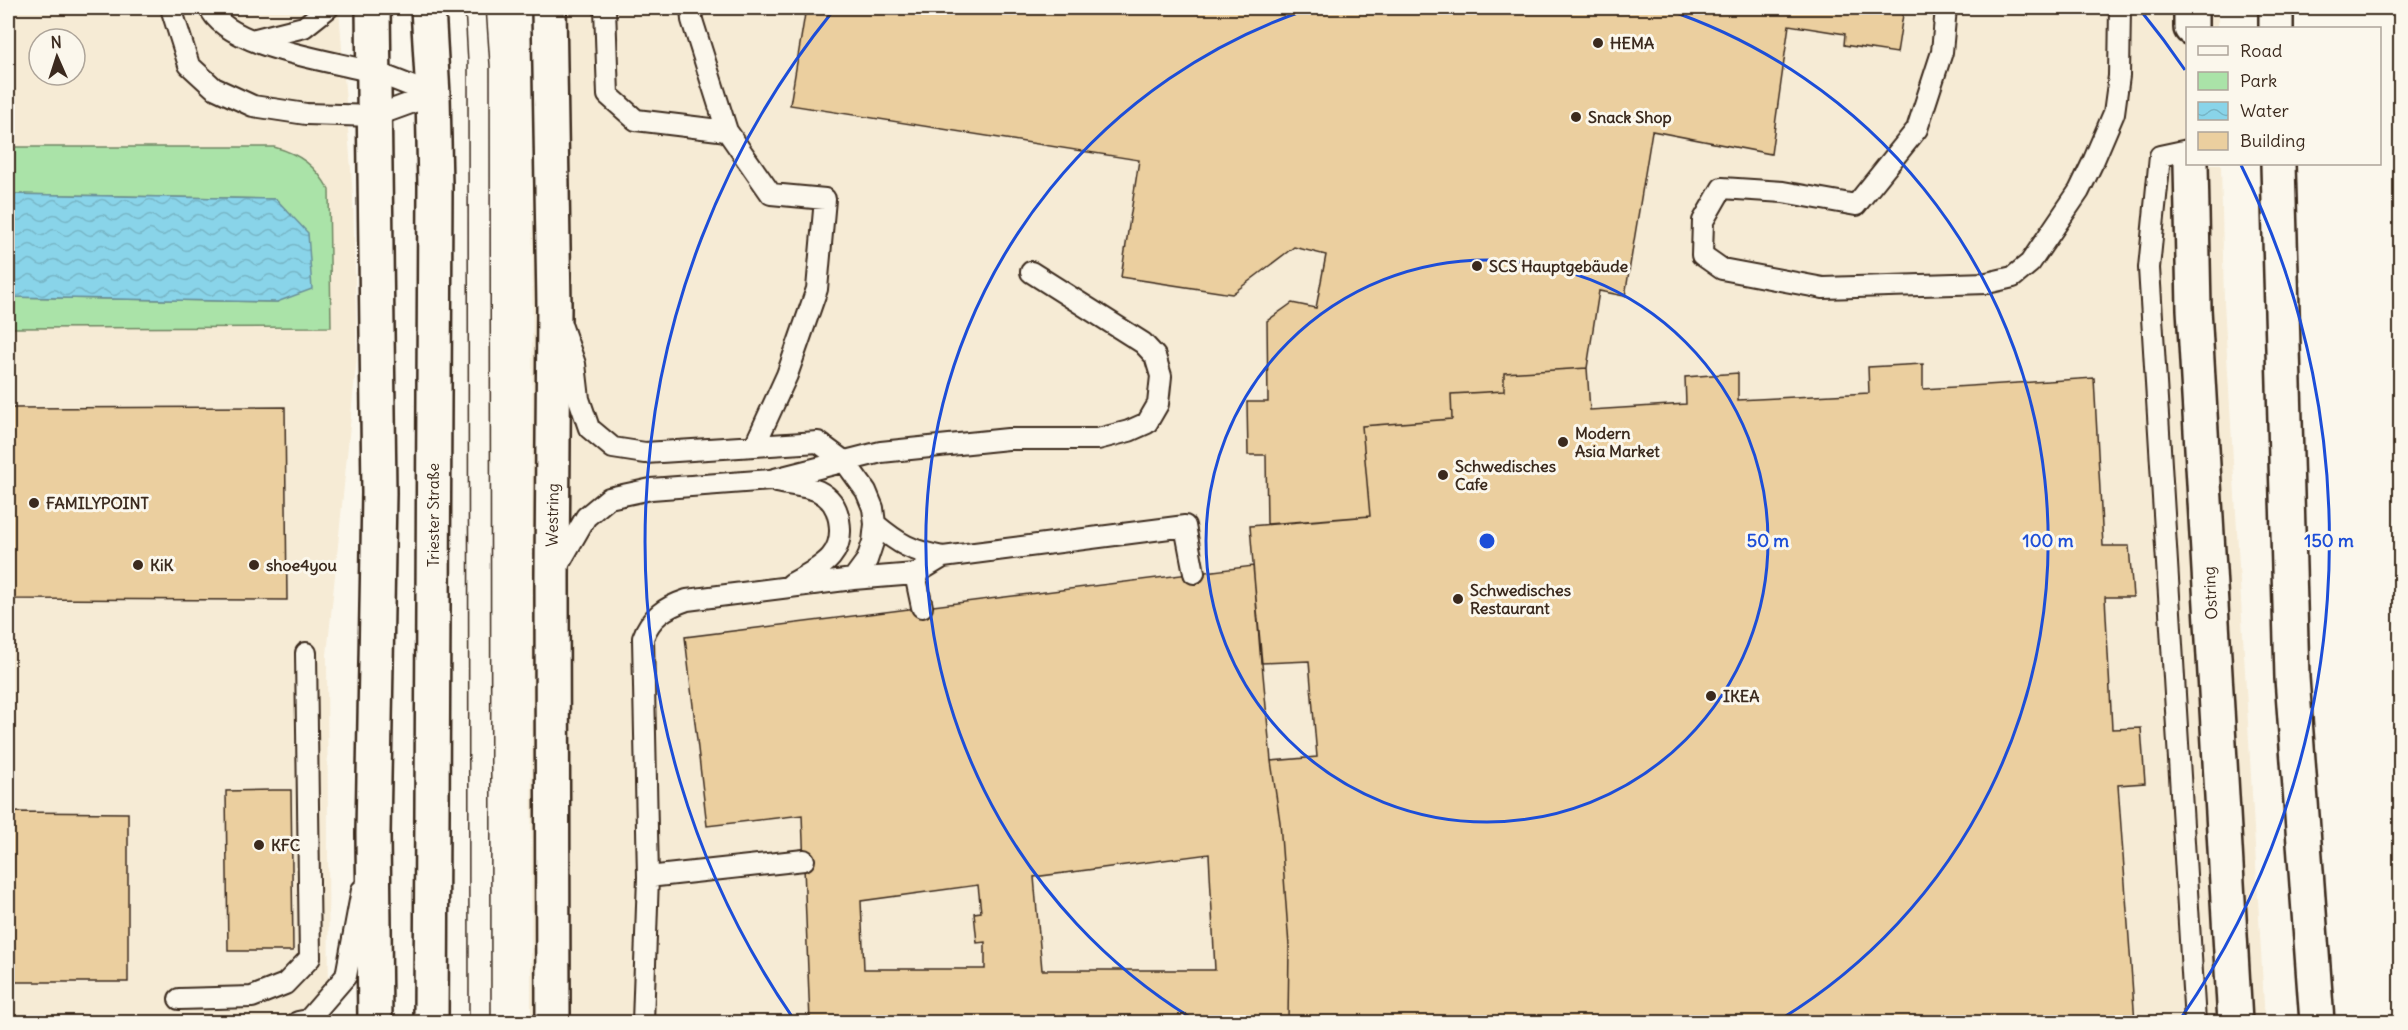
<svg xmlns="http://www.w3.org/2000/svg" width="2408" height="1030" viewBox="0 0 2408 1030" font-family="Delius,sans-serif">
<defs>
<pattern id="water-waves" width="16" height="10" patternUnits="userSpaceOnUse" patternTransform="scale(1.5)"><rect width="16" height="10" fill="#89d4e9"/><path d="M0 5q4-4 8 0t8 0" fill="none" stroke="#77b6c7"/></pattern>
</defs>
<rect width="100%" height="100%" fill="#fbf7ec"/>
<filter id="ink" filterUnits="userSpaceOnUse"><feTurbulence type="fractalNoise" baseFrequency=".0167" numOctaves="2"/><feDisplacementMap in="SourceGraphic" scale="12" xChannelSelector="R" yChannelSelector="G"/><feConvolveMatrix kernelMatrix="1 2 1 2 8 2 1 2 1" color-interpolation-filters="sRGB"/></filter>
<g filter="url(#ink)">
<path fill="#f6ebd5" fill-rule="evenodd" d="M8,8H339L353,197L357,356L327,655L329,1022H8V328L331,327L329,190L322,177L307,161L292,152L274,147H8ZM39,39H75V75H39Z
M533,8H2218V28H2188V164H2221L2224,302L2265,1022H531Z"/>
<path fill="#aae3a8" stroke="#728663" stroke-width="1.5" d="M8,147H274C300,154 316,166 329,190L331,327L8,328V297L277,302L276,199L8,194Z"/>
<path fill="url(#water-waves)" stroke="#6a9098" stroke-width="1.5" d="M8,194L276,199L308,233L312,289L277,302L8,297Z"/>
<path fill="#ebcf9f" stroke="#3b2a1e" stroke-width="1.5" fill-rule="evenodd" d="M806,8H1904L1897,53L1844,45L1845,34L1789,25L1771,154L1652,131L1625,296L1599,291L1587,368L1504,373V391L1451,394L1452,419L1362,426L1370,516L1267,524L1266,455H1248L1247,402H1268L1267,321L1292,303L1316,308L1326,255L1294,247L1232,294L1121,277L1139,160L790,105Z
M1923,364V389L2094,378L2103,546H2129L2133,597H2105L2112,729L2141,728L2145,783L2118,785L2135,1022H1288L1289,946L1280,822L1271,761L1317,757L1309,661L1261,663L1250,526L1370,516L1362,426L1452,419L1451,394L1504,391V373L1587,368L1590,410L1686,404L1685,377L1738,373V400L1869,393L1868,367Z
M285,407L287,600L8,599V408Z
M1253,566L1271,761L1280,822L1289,946L1288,1022H810L802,815L707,826L685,637ZM1209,854L1215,970H1042L1034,877ZM978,885L981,912L974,913L977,943L985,942V969H864L861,901Z
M272,790H291L293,951H228L226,791Z
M8,812L128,813V982H8Z"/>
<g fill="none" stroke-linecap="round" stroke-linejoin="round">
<g stroke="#3b2a1e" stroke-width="24">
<path id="service" d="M171,8L189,65L214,88L253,106L306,114L375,116L433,95
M210,8C225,47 334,61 373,72C393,78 413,87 433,95
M605,8L608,95L636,120L727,131
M691,8L692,20L727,131L771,194L825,199L817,289L787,375L755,445
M1946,8L1942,52L1917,129L1856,205L1783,192L1722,188L1703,221L1702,255L1722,269L1823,288L1987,283L2013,277L2030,263L2079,191L2093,162L2114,113L2119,76L2120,8
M252,40L304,27L328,8
M2188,150L2160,156L2149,268L2195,1022
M562,327L575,364L579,399L589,428L613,448L645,453L818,442L845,462L866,491L873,508L875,524L873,542L867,560L853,579
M777,482C790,485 806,486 818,491C830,497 837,507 839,520C846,558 818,568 791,584
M875,524C899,544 911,551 943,557L1185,526L1194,573
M556,569L586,517L609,498L651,489L771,480L881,452L1008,439H1098L1129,431L1147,423L1158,404L1161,376L1155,356L1143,343L1031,272
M915,574L922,607
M648,877L804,860
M179,999L252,997L285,984L310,958L306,653
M298,1022L308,1020L346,976L362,890
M643,1022L648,877L643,638C650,617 666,607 687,600L853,579L915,574L943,557"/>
</g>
<g stroke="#3b2a1e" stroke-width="38">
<path id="minor" d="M549,8L554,306L552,576L553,1022
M2191,28V8
M2191,164L2194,309L2235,1022"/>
</g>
<g stroke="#3b2a1e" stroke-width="38">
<path id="primary" d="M373,8L379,493L373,834L375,1022
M428,8L433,95L435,186L431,1022"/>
</g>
<g stroke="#3b2a1e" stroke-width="38">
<path id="motorway" d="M2276,28V8
M2278,164L2292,678L2317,1022"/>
</g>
<use href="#service" stroke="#fbf7ec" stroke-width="20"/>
<use href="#minor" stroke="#fbf7ec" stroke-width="33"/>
<use href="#primary" stroke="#fbf7ec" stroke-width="33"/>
<use href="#motorway" stroke="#fbf7ec" stroke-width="33"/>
<path stroke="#3b2a1e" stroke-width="1.5" d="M465,8L468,63L469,1022
M486,8L490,66L491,1022"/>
</g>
</g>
<g fill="none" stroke="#1d4ed8" stroke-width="3">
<circle cx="1487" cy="541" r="281"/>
<path d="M1198 1022A561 561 0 0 1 1309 9M1665 9A561 561 0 0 1 1776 1022"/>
<path d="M793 1018A842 842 0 0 1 833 11M2141 11A842 842 0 0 1 2185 70M2241 165A842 842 0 0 1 2181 1018"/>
</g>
<g fill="#3b2a1e" stroke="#fbf7ec" stroke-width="2">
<circle cx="1598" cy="43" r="6"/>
<circle cx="1576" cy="117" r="6"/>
<circle cx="1477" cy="266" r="6"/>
<circle cx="1563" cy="442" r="6"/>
<circle cx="1443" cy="475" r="6"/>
<circle cx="34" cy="503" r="6"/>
<circle cx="138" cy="565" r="6"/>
<circle cx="254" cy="565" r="6"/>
<circle cx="1458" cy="599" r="6"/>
<circle cx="1711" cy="696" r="6"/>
<circle cx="259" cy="845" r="6"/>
</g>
<g text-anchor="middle" stroke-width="6" stroke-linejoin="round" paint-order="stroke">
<g font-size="16" font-weight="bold" fill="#3b2a1e" stroke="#fbf7ec" text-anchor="start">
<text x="1610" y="49">HEMA</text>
<text x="1588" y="123">Snack Shop</text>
<text x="1489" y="272">SCS Hauptgebäude</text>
<text x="1575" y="439">Modern<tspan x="1575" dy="18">Asia Market</tspan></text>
<text x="1455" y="472">Schwedisches<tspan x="1455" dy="18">Cafe</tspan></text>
<text x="46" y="509">FAMILYPOINT</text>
<text x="150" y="571">KiK</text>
<text x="266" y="571">shoe4you</text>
<text x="1470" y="596">Schwedisches<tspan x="1470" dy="18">Restaurant</tspan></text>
<text x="1723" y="702">IKEA</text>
<text x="271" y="851">KFC</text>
</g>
<g font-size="16" fill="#3b2a1e" stroke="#fbf7ec">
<text transform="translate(433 515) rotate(-90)" y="6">Triester Straße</text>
<text transform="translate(552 515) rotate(-89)" y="6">Westring</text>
<text transform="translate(2210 593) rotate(-93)" y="6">Ostring</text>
</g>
</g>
<circle cx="1487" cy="541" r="9" fill="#1d4ed8" stroke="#fbf7ec" stroke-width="3"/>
<g font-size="18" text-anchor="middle" font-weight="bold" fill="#1d4ed8" stroke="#fbf7ec" stroke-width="6" stroke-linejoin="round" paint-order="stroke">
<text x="1768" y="547">50 m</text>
<text x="2048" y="547">100 m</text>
<text x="2329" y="547">150 m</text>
</g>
<rect width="2408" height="1030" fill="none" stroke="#fbf7ec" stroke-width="30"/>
<rect x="15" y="15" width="2378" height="1000" fill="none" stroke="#3b2a1e" stroke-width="2" filter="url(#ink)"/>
<rect x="2186" y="27" width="195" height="138" fill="#fbf7ec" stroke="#aea59a" stroke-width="1.5"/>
<rect x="2198" y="46" width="30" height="9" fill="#fbf7ec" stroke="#aea59a" stroke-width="1.5"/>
<text x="2240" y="57" font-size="18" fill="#3b2a1e">Road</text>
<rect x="2198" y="72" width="30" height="18" fill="#aae3a8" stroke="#aea59a" stroke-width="1.5"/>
<text x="2240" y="87" font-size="18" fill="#3b2a1e">Park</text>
<rect x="2198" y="102" width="30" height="18" fill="url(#water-waves)" stroke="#aea59a" stroke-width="1.5"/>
<text x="2240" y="117" font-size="18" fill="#3b2a1e">Water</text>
<rect x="2198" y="132" width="30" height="18" fill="#ebcf9f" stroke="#aea59a" stroke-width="1.5"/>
<text x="2240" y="147" font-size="18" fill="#3b2a1e">Building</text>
<g transform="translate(57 57) rotate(357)"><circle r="28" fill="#fbf7ec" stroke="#aea59a" stroke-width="1.5"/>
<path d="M0-4.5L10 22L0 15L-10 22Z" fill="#3b2a1e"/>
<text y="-9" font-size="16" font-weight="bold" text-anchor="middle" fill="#3b2a1e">N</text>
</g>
</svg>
